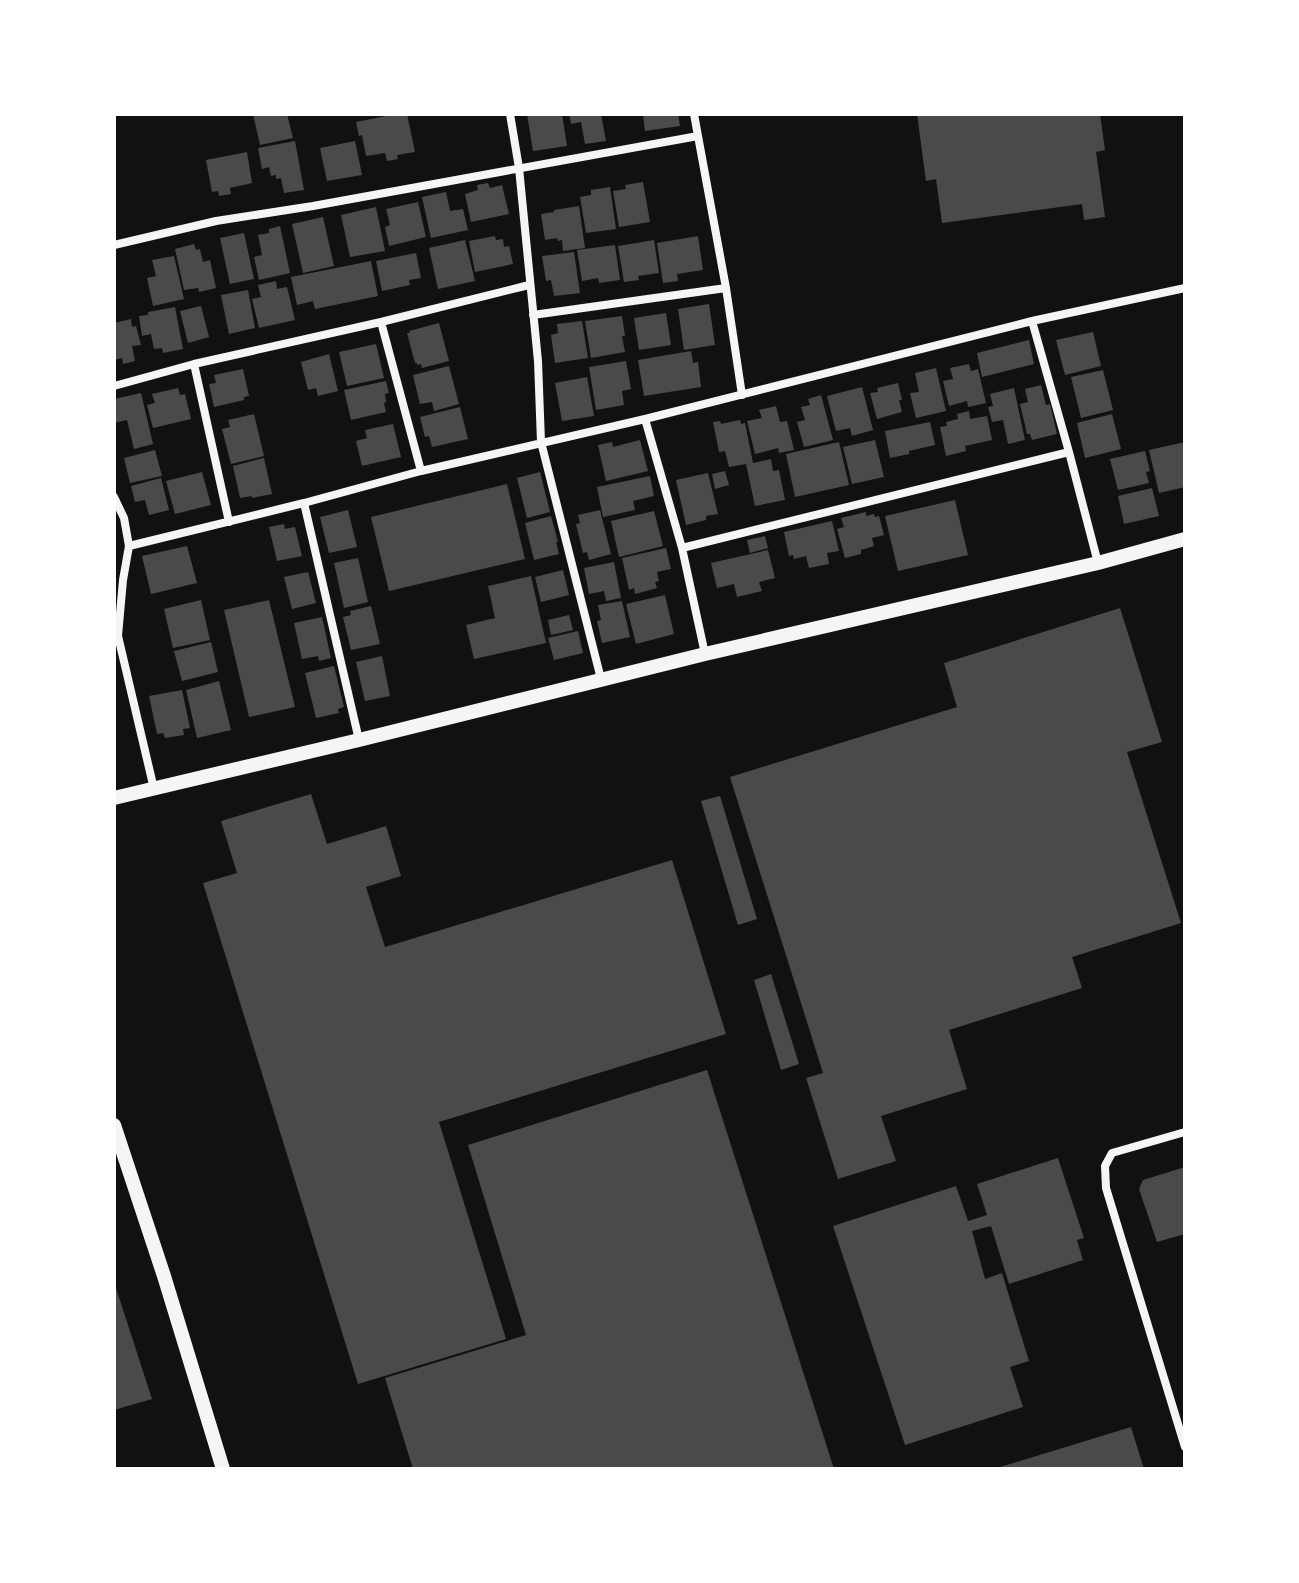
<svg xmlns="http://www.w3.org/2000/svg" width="1299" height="1583" viewBox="0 0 1299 1583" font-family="Rubik,sans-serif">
<rect width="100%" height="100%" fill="#111"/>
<path fill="#4a4a4a" d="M253,114H287L293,138L260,145Z
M396,114H407L415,152L397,155L398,159L387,161L385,153L366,156L362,135L359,136L356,122Z
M527,114H562L567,146L533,151Z
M569,114H601L606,141L585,144L581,122L571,124Z
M643,114H678L680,126L645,131Z
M917,114H1100L1105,150L1096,152L1105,217L1084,220L1082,204L942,223L936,179L926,181Z
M295,141L304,190L284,193L281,178L276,179V175L271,176L269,167L262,169L258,148Z
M355,141L362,175L327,181L320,148Z
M247,152L252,183L230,188L231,194L219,196L218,191L212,192L206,160Z
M643,182L650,222L619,227L613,191L626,189L625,185Z
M488,183L490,188L502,185L509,214L471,222L465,194L478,190L477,185Z
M610,187L616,229L586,233L580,197L591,195V190Z
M446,192L450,211L463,209L468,230L431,238L422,197Z
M418,202L426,237L389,246L385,227L390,225L386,209Z
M579,206L585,248L563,251L562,240L558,241L557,238L545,240L541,214L554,212V210Z
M376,207L385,251L350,257L341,215Z
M323,217L334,266L303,273L292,224Z
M280,226L290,273L259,280L254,257L262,255L258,235L269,233V229Z
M244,233L254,279L230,284L220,238Z
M495,236L496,240L503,239L504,247L509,246L513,264L475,272L469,241Z
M698,236L703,270L677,274L678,281L663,283L657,243Z
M465,240L475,281L438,289L429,248Z
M654,240L659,273L638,276L639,280L624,282L618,246Z
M194,244L196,250L200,249L203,262L210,260L216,288L199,292L198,288L184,290L175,249Z
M615,245L620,280L599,283L598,278L582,281L577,250Z
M574,252L580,293L554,296L551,280L546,281L542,256Z
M416,253L421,278L409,280L410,285L382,291L376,261Z
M174,256L184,299L153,306L147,278L156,276L152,260Z
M371,261L378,296L315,309L313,301L297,305L291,277Z
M276,281L277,289L287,287L295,320L259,328L252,299L261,297L258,285Z
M248,290L255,328L229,334L221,295Z
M709,304L715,345L684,350L678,309Z
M201,306L209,337L188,343L180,311Z
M175,307L183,349L163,353L162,348L154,349L151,334L142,336L139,316L148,315V312Z
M666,313L671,345L639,350L634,318Z
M622,316L625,336H622L625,352L591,358L585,321Z
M131,319L132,327L136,326L141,345L132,346L135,361L123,364L122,358L114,360V323Z
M582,321L588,358L555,363L551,335L558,333L557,324Z
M439,323L449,361L422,368L421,364L417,365V363H415L407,333H410L409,331Z
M1093,332L1101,366L1065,375L1056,340Z
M1029,340L1034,364L982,377L977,353Z
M376,344L384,378L347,386L339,352Z
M691,351L693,363L698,362L701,387L644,396L638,360Z
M329,354L338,391L318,396L316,388L308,390L301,362Z
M626,361L631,389L622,391L624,405L596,410L589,367Z
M969,364L971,371L978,369L986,403L968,407L967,401L949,406L943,381L953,379L950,368Z
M449,366L459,404L434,411L432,402L420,404L413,375Z
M936,368L946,411L916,418L910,393L919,392L915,373Z
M243,369L249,396L244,397V400L214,407L209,384L216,383L214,375Z
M1103,370L1113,410L1081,418L1071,377Z
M587,377L594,416L562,421L555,383Z
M386,381L389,393L385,394L386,402L384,403L386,412L351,420L344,390Z
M898,383L902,400H899L902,412L877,419L870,393L878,392L877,388Z
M1041,385L1046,405L1050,404L1057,434L1032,440L1030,434H1027L1020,404L1028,402L1025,389Z
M862,387L873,430L852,436L850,428L836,431L827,396Z
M178,388L180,395L185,394L191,419L153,428L147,405L155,403L152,394Z
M1014,388L1025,440L1008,444L1003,420L992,422L988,407L993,406L990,394Z
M141,393L153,444L134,449L127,420L114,423V399Z
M821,395L833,440L804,447L797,422L805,420L801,407L810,405L808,399Z
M776,406L780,422L787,421L794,450L779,453L778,448L755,454L747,421L762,418L759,410Z
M460,407L468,439L432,447L429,436L425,437L420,417Z
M969,411L970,419L987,416L992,440L965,446L966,451L946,456L940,427L947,426L946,422L958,419L957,414Z
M254,414L264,456L231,464L222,429L230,427L228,420Z
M1112,414L1121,449L1085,458L1077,423Z
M740,420L741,424L745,423L753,463L771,459L773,471L779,470L785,500L755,506L746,464L729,467L725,451L719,452L713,422L720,421L721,424Z
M930,422L935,445L909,451V454L890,458L885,431Z
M393,424L401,457L362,466L356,441L367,438L365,430Z
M640,440L648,471L606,481L598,445L612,442L613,447Z
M875,440L884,477L852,484L843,447Z
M839,442L849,485L795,497L786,454Z
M1185,442V487L1159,493L1149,450Z
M155,450L162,476L130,483L124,458Z
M1145,451L1150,471L1146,472L1149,483L1118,490L1110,459Z
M264,458L272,494L252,498V496L240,498L233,466Z
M725,471L729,485L715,489L712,474Z
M202,472L211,505L175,514L166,481Z
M540,472L550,512L527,518L517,478Z
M708,473L718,514L706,516V520L686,525L676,480Z
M650,476L654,496L633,501L635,510L603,517L597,487Z
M161,478L169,510L149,515L145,500L135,502L131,486Z
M507,484L525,559L389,591L371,517Z
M1152,488L1159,516L1124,524L1118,496Z
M955,500L968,555L898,571L885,516Z
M348,510L357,547L329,553L320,517Z
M600,510L611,554L589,560L587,552L583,553L576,524L580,523L578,515Z
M654,511L663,546L619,557L611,521Z
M866,512V516L874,514L875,517L879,516L884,535L872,538L874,546L861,550V554L845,558L837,529L844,527L841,518Z
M551,516L558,542H556L559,554L534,560L525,523Z
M832,521L839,551L827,553L829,564L809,568L806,556L794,559L793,555L789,556L784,532Z
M284,524L285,529L295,527L302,556L277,561L269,527Z
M765,536L768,548L750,553L747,540Z
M187,546L197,583L151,594L142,556Z
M666,548L671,569L657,572L659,581L655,582L657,588L635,594L634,588L629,590L622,558Z
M768,550L775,578L759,582L762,591L737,597L734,584L717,588L711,563Z
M358,558L368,602L344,608L334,563Z
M614,562L621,598L606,601L604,591L589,594L584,568Z
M563,570L569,595L541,602L535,577Z
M308,572L316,603L292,609L284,577Z
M531,576L546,643L474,659L466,625L495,618L488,586Z
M665,595L674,634L636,644L626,604Z
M201,600L210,640L173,648L164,609Z
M269,600L295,707L249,717L224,610Z
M622,601L630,637L602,643L597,621L601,620L598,605Z
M371,606L380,644L351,650L343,617L351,615L350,611Z
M1120,608L1162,742L1127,752L1181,923L1072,957L1082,988L949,1030L967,1089L881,1116L896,1161L838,1179L806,1078L823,1073L730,777L957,707L944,663Z
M569,615L573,630L551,635L548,620Z
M322,617L331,658L319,661L318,656L302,659L294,623Z
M578,631L583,653L554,660L548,638Z
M211,642L218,672L182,681L174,651Z
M382,656L390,696L365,701L356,662Z
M334,666L344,707L338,709L339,713L316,718L305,673Z
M219,681L231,730L197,738L186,690Z
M182,690L190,728L183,729L184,735L165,738L163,733L157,734L149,696Z
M311,794L327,844L386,826L401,876L366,887L385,947L672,860L726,1034L439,1122L506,1339L358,1384L203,883L237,873L221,821Z
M720,796L757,919L738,925L701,801Z
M771,974L799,1064L781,1070L754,980Z
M707,1070L834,1469H413L385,1378L526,1335L468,1145Z
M1058,1158L1084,1238L1077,1240L1083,1260L1009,1284L991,1226L972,1231L985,1279L1002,1273L1029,1361L1010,1367L1023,1407L905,1445L833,1226L956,1186L968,1221L987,1215L977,1184Z
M1185,1167V1234L1157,1242L1139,1189L1143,1180Z
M114,1282L152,1399L114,1410Z
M1131,1427L1144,1469H997V1468Z"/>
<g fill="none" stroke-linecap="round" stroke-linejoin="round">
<path stroke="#f5f5f5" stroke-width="8" d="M510,114L519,168L538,361L541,442L601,679
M698,136L726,288
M114,245L216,221L313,206L698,136L694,114
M533,315L726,288L742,395
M1032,321L1069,452L1098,563
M381,322L421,471L645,419L1032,321L1185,288
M194,364L229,522
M114,386L194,364L381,322L529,285
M645,419L682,548L705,654
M114,497L124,518L129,546L123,580L118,636L154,789
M304,503L359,740
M129,546L304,503L421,471
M682,548L1069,452
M1185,1132L1112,1153L1105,1166L1106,1188L1185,1447"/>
<path stroke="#f5f5f5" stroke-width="14" d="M114,798L359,740L705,654L1098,563L1185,539
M114,1125L164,1276L223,1469"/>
</g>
<rect width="1299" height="1583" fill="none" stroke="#ffffff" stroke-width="232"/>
</svg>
